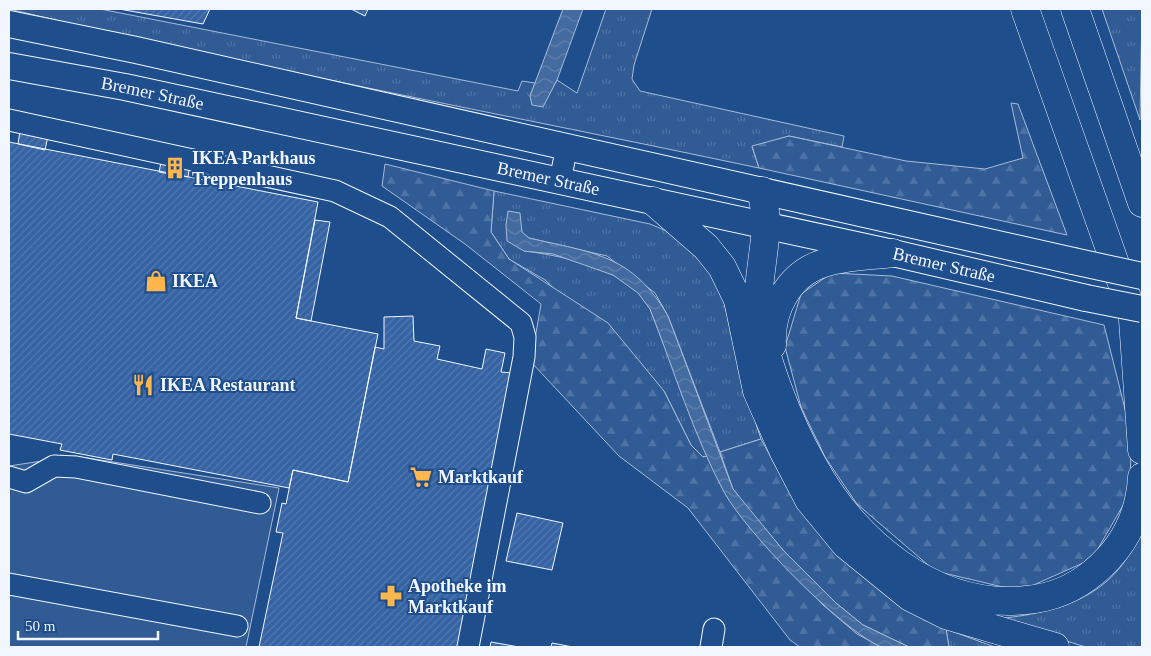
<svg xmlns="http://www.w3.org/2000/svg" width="1151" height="656" viewBox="0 0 1151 656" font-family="'Times New Roman',serif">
<defs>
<pattern id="grass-tufts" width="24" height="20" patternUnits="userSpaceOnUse" patternTransform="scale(1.25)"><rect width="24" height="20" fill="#305b95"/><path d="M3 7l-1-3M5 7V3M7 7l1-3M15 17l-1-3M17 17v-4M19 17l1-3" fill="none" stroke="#4e73a5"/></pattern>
<pattern id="forest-firs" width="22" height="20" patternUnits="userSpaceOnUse" patternTransform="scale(1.25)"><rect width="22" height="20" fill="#305b95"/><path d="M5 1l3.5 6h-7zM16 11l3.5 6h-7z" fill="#4e73a5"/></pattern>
<pattern id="water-waves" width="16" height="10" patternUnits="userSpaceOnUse" patternTransform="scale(1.25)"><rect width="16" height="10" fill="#446ba0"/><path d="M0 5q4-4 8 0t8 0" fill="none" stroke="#5f81ae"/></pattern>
<pattern id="building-hatch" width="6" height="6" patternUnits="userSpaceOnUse" patternTransform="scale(1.25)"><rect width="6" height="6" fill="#3563a3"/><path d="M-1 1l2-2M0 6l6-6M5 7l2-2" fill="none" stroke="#537ab1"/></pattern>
</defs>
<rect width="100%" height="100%" fill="#1f4e8c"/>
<path fill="url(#grass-tufts)" stroke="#a8bbd7" d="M9,9H100L518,91L522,81L535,83L530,96L542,107L557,80L577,93L606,9H652L634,65L632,79L640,91L844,136L842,147L789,136L752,147L759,168C509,115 257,69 9,9Z
M1102,9H1142L1140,120Z
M494,191L650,224L676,235L700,257L722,293L743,385L761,439L720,452L668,316L655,293L607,256L529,238L522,233C520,222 519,215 509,211L524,251C559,255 613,267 639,293C643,297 646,304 650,309L707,456L703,457L691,445L664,391L545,280L509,259L491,232Z
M1142,526V647H1086L994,619C1061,613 1119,596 1142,526Z
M946,629L992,646L997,647H949Z"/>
<path fill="url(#forest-firs)" stroke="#a8bbd7" d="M1011,103L1018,104L1067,235L759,168L752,146L789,136L906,161L985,169L1023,158Z
M385,164L494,191L491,232L509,259L608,323L664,391L691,445L703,457L707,456L725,493L746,522L782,563L823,605L857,634L881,647H800L790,640L688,508L619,456L531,362L541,304L465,244L382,186Z
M832,273L892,276L1104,325L1132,437L1129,495L1092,559L1020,591L935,571L857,504L825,457L801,407L785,347L801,294Z
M761,439L794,500L840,555L884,594L946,629L949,647H909L863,625L836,603L783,550L748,510L733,489L720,452Z"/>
<path fill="#305b95" stroke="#a8bbd7" d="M75,456L279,488L246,647H9V466Z"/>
<path fill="url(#water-waves)" stroke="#a8bbd7" d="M563,9H583L557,80L543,107L532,105L530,96Z
M508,211L520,213L522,232L529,238C593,253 632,254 668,316L733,489L783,550L836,603L863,625L909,647C900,647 887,650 879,646C837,626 747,533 724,492C693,434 674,370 650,309L638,293L613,275L553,254L524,251L507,241L506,225Z"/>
<path fill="url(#building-hatch)" stroke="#f2f6ff" d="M119,9H210L203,24Z
M351,9H368L365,16Z
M20,131L48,136L45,150L18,144Z
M9,142L318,202L296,318L378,334L348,482L293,470L289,488L113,454L112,460L60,450L62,444L9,434Z
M162,158L190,164L188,177L159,172Z
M315,220L330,222L311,321L296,318Z
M413,316L414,341L440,346L437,359L482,369L486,349L505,353L501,372L512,373L459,647H259L283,533L276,532L282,503L286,504L293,470L348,482L375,347L384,349V317Z
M517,513L563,523L552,570L506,561Z
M491,642L519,647H490Z
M552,643L573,647H551Z"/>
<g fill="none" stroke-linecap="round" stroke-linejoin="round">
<g stroke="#f2f6ff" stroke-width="23">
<path id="minor" d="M9,120L335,191L390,217L521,323L525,337L524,357L468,647
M560,181L567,146
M9,477L26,482L54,466L76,467L260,503
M9,584L237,626
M711,647L714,629"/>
</g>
<g stroke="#f2f6ff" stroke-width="28">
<g id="major">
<path d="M9,24L136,50L1073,261"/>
<path id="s1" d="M9,66L125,87L893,253L1086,298"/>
</g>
</g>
<g stroke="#f2f6ff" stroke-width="29">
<path id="highway" d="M1025,9L1142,340
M1075,9L1142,203
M762,191C763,203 767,216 766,228C764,253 759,278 758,303C758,349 791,427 814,467C855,542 936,610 1026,600C1051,598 1075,588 1094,572C1124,547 1140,515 1142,477
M653,201L706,247L722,267L738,300L757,391L784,452L809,500L846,545L910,597L946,615L1055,647
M1133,320L1142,450
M772,345C770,309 789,274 824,263C845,256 870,256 893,253"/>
</g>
<use href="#minor" stroke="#1f4e8c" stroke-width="21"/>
<use href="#major" stroke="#1f4e8c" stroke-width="26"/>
<use href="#highway" stroke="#1f4e8c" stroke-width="28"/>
<g stroke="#f2f6ff" stroke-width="28" stroke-linecap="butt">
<path id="major-bridge" d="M1073,261L1142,276
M1086,298L1142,309"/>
</g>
<use href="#major-bridge" stroke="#1f4e8c" stroke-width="26"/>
</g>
<defs>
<g id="building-bare" transform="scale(1.725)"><path d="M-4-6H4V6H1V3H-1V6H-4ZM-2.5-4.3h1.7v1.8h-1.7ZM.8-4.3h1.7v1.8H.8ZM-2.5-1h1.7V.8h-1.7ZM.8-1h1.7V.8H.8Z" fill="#ffb74d" stroke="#1f4e8c" stroke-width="2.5" paint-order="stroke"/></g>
<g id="shop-bare" transform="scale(1.725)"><path d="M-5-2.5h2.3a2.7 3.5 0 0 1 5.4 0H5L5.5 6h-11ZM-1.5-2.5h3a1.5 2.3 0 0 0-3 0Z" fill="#ffb74d" stroke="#1f4e8c" stroke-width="2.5" paint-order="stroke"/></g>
<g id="restaurant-bare" transform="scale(1.725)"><path d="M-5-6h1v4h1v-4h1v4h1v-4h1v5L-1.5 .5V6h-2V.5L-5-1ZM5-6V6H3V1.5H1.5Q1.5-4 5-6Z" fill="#ffb74d" stroke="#1f4e8c" stroke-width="2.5" paint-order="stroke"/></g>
<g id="supermarket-bare" transform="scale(1.725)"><path d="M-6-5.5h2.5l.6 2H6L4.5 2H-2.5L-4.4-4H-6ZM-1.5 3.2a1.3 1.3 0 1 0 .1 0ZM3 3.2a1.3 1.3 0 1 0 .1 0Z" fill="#ffb74d" stroke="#1f4e8c" stroke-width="2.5" paint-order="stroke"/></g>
<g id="pharmacy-bare" transform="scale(1.725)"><path d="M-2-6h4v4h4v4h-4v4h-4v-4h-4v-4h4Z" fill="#ffb74d" stroke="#1f4e8c" stroke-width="2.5" paint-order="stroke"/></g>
</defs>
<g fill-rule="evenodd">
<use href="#building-bare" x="175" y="168"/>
<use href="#shop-bare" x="156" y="281"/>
<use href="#restaurant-bare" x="143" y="385"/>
<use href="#supermarket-bare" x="421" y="477"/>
<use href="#pharmacy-bare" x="391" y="596"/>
</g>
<g text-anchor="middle" stroke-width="4" stroke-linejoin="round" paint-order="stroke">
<g font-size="18" fill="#f2f6ff" stroke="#1f4e8c">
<text dy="6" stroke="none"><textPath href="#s1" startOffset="146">Bremer Straße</textPath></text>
<text dy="6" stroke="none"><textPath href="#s1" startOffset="551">Bremer Straße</textPath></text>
<text dy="6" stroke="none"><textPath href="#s1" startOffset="956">Bremer Straße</textPath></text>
</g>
<g font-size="18" font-weight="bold" fill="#f2f6ff" stroke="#1f4e8c" text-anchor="start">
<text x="192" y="164">IKEA Parkhaus<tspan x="192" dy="21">Treppenhaus</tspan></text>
<text x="172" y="287">IKEA</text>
<text x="160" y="391">IKEA Restaurant</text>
<text x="438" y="483">Marktkauf</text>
<text x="408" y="592">Apotheke im<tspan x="408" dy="21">Marktkauf</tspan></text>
</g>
</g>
<rect width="1151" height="656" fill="none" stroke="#f2f6ff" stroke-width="20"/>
<path d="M18 631v8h140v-8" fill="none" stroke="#f2f6ff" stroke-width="2.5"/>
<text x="25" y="631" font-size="15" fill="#f2f6ff" stroke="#1f4e8c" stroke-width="4" paint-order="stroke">50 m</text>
</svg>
